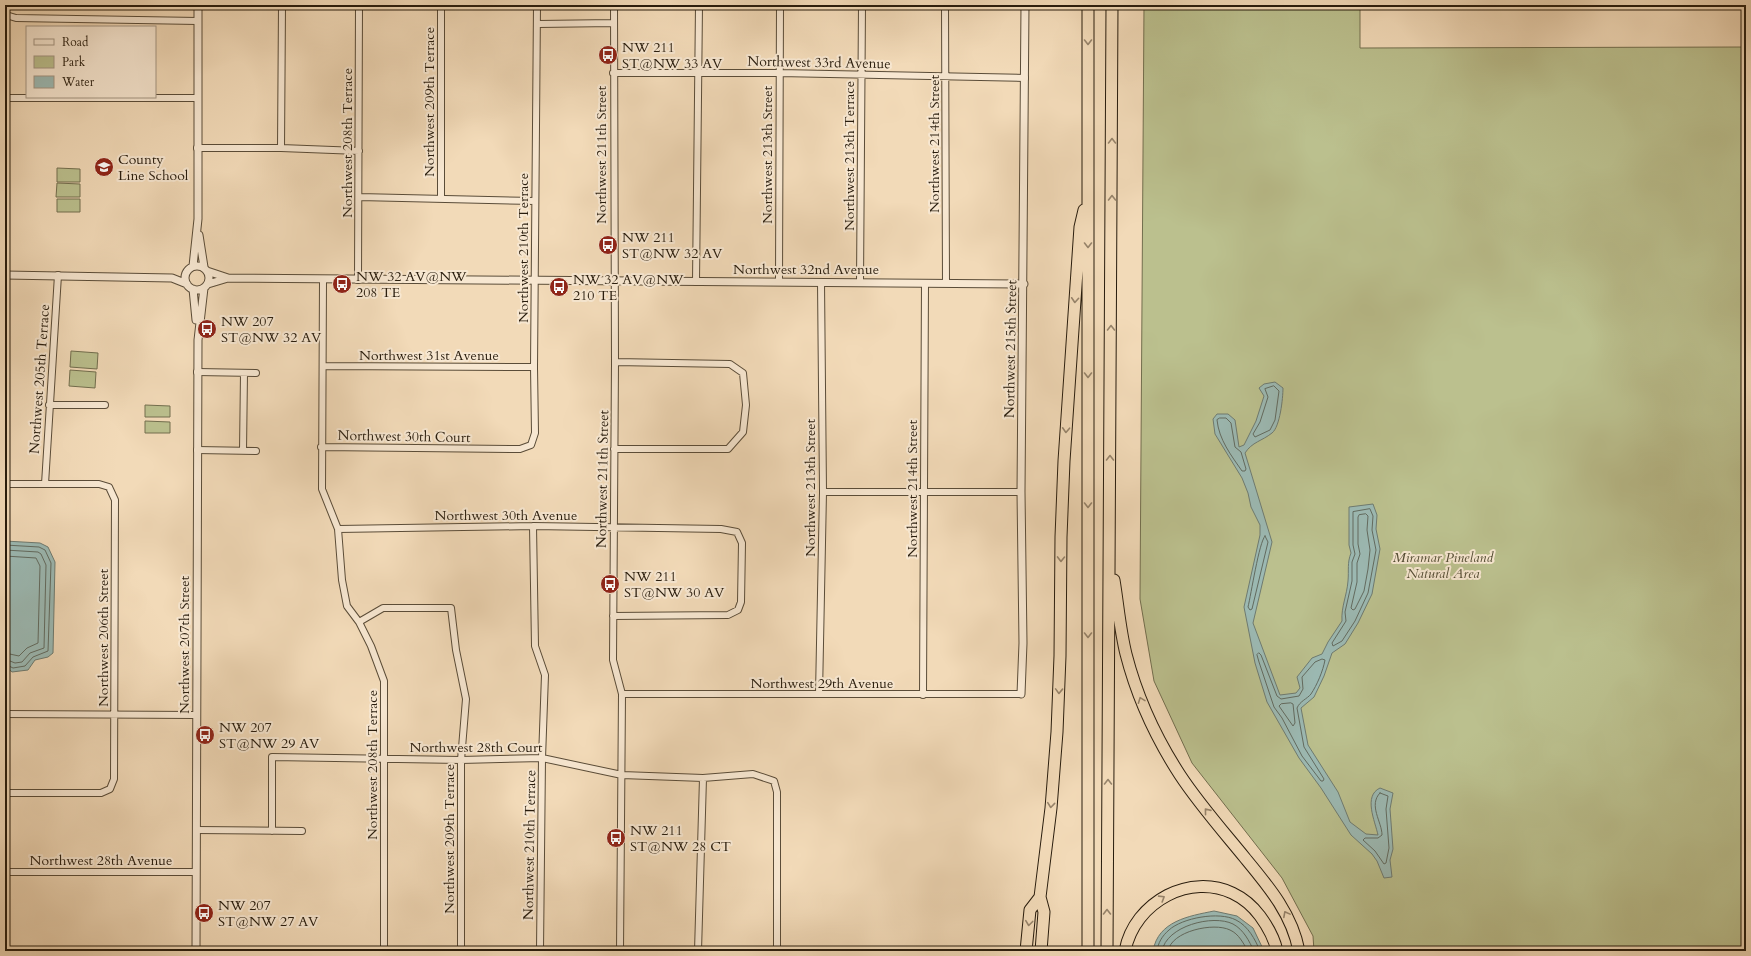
<svg xmlns="http://www.w3.org/2000/svg" width="1751" height="956" viewBox="0 0 1751 956" font-family="Cardo,serif">
<rect width="100%" height="100%" fill="#f2dab8"/>
<filter id="stains"><feTurbulence type="fractalNoise" baseFrequency=".005" numOctaves="4"/><feColorMatrix values="0 0 0 0 .2 0 0 0 0 .09 0 0 0 0 .02 0 0 0 .5 -.17"/></filter>
<radialGradient id="worn" r=".72"><stop offset=".6" stop-color="#630" stop-opacity="0"/><stop offset="1" stop-color="#630" stop-opacity=".3"/></radialGradient>
<path fill="#bbc08e" stroke="#726e4e" d="M1144,5H1360V48L1746,47V951H1314L1313,936L1282,878L1192,763L1154,681L1140,599Z
M57,168L80,169V182H57Z
M57,183L80,184V197H56Z
M57,199H80V212H57Z
M71,351L98,353L97,369L70,367Z
M70,370L96,372L95,388L69,386Z
M145,405L170,406V417H145Z
M145,421L170,422V433H145Z"/>
<path fill="#9cbab4" stroke="#6e7b71" d="M1275,382L1283,388C1283,398 1280,427 1272,433C1262,441 1252,442 1245,453L1272,542L1253,623L1280,695L1296,693L1300,688L1297,677L1312,658L1322,654L1328,642L1342,621C1341,607 1347,595 1348,581C1349,570 1347,563 1351,553L1349,545V507L1373,504L1377,515L1376,529L1380,549L1372,594L1358,623L1345,644L1332,653L1324,676L1314,697L1301,708L1308,745L1338,792L1350,822L1366,834L1378,835C1375,821 1363,796 1380,788L1393,793L1390,809L1393,849L1390,860L1392,877L1384,878L1377,861L1372,854L1351,835L1321,788L1299,758L1267,702L1255,663L1244,607L1260,535V525L1251,507L1248,493L1242,478L1215,434L1213,419L1217,414H1228L1235,420L1239,447L1244,445L1256,421L1264,396L1259,388L1264,384Z
M5,541L40,543L48,547L55,562L53,653L48,657L35,660L28,670L12,672L5,666Z
M1214,911L1237,916L1253,928L1264,951H1153C1158,921 1189,916 1214,911Z"/>
<g fill="none" stroke-linecap="round" stroke-linejoin="round">
<path stroke="#626b60" stroke-width="1" d="M1274,386L1279,391L1275,420L1270,430L1255,437L1253,434L1260,422L1268,397L1265,389Z
M1220,418H1226L1231,423L1235,447L1241,452L1246,469L1245,471H1242C1231,455 1219,440 1217,420Z
M1370,509L1373,516L1372,530L1376,550L1368,593L1355,621L1342,641L1333,646L1332,643L1346,621L1345,612L1352,581V562L1355,554L1353,545V512Z
M1366,514L1368,516L1367,530L1370,550L1368,569L1364,591L1355,609L1353,610L1351,608L1357,582V563L1360,554L1358,544V517L1359,515Z
M1265,536L1268,542L1252,609L1250,610L1248,607C1251,595 1259,542 1265,536Z
M5,545L39,547L45,550L51,563L48,651L33,657L25,666L13,668L5,664
M5,550L38,552L41,554L46,565L44,648L30,653L22,662L15,663L5,659
M5,556L36,558L40,566L38,643L27,648L19,656L5,653
M1259,653L1261,655L1277,696L1281,699L1299,696L1303,689L1302,677L1315,662L1322,659L1325,660C1323,671 1317,685 1311,694C1307,699 1300,701 1297,708L1304,747L1324,779L1323,781H1321L1302,756L1282,718L1274,707L1259,662L1257,655Z
M1291,703L1293,704L1295,723L1293,726L1279,706L1281,704Z
M1380,793L1388,796L1386,809L1389,848L1386,863L1384,864L1375,851L1363,840L1365,838H1378L1382,835C1382,822 1368,805 1380,793Z
M1157,951C1158,943 1162,936 1169,930C1182,918 1219,911 1236,920C1248,926 1255,939 1260,951
M1162,951C1166,926 1213,914 1233,924C1244,930 1249,941 1254,951
M1168,951C1171,931 1214,922 1230,930C1239,934 1243,943 1248,951"/>
<g stroke="#5a4c38" stroke-width="8">
<path id="minor" d="M614,5L615,362L613,660L622,694L620,951
M945,5L946,283
M5,12L6,15L16,18L198,21
M538,24L614,23
M613,73H779L1025,78
M5,98H197
M197,148H281L359,151
M281,148L282,5
M359,197L535,201
M441,199V5
M323,280L322,489L338,529L342,580L347,606L359,622L371,646L384,681V951
M358,280L359,5
M779,281L780,5
M696,282L699,5
M860,283L862,5
M323,366L534,367
M197,372L256,373
M49,405H105
M321,447L520,449L531,445L535,433L534,367L537,5
M614,449H728L743,432L746,405L743,373L730,364L615,362
M197,450L256,451
M243,451L244,373
M5,484H99L109,487L115,500L114,779L110,789L101,793H5
M45,484L58,275
M823,492H1021
M533,526L535,646L545,675L542,758L540,951
M338,529L533,526L721,529L737,532L742,543L741,602L738,610L728,615L613,616
M359,622L383,608H451L456,650L466,699L461,760V951
M622,694H1021
M819,694L823,492L821,282
M923,695L925,283
M5,714L196,715
M196,830L302,831
M272,831V757L461,760L542,758L622,775L703,778L753,774L774,781L777,792V951
M5,872H196
M698,951L703,778"/>
</g>
<g stroke="#5a4c38" stroke-width="9">
<path id="tertiary" d="M199,235L204,267
M193,266L198,219V5
M185 278a12 12 0 1 1 24 0a12 12 0 1 1-24 0Z
M207,271L228,278
M5,275L172,278L187,284
M208,284L228,278C494,281 759,282 1024,284
M193,289L196,320
M1021,694L1023,643L1021,492L1025,5
M196,951L198,340L204,288"/>
</g>
<g stroke="#281c0d" stroke-width="13">
<path id="motorway" d="M1114,580C1118,604 1120,630 1126,654C1137,697 1156,738 1180,775C1199,804 1223,831 1245,858C1269,887 1292,914 1299,951
M1026,951L1030,910L1040,897
M1041,951L1044,912L1040,897L1051,808L1057,732L1060,656L1061,537L1064,461L1080,227L1084,210
M1088,951V5
M1107,951L1112,5
M1125,951C1127,940 1133,927 1140,918C1171,879 1229,874 1260,916C1268,927 1274,937 1277,951"/>
</g>
<use href="#minor" stroke="#f7e7d1" stroke-width="6"/>
<use href="#tertiary" stroke="#f7e7d1" stroke-width="7"/>
<use href="#motorway" stroke="#f2dab8" stroke-width="11"/>
</g>
<defs><path id="oneway-chevron" d="M-2-3.5L2.5 0L-2 3.5" fill="none" stroke-width="1.6" stroke-linecap="round" stroke-linejoin="round"/></defs>
<g stroke="#97846b">
<use href="#oneway-chevron" transform="translate(1088 42) rotate(90)"/>
<use href="#oneway-chevron" transform="translate(1112 141) rotate(-90)"/>
<use href="#oneway-chevron" transform="translate(1112 198) rotate(-90)"/>
<use href="#oneway-chevron" transform="translate(1088 245) rotate(90)"/>
<use href="#oneway-chevron" transform="translate(1075 300) rotate(94)"/>
<use href="#oneway-chevron" transform="translate(1111 328) rotate(-90)"/>
<use href="#oneway-chevron" transform="translate(1088 375) rotate(90)"/>
<use href="#oneway-chevron" transform="translate(1066 430) rotate(93)"/>
<use href="#oneway-chevron" transform="translate(1110 458) rotate(-90)"/>
<use href="#oneway-chevron" transform="translate(1088 505) rotate(90)"/>
<use href="#oneway-chevron" transform="translate(1061 559) rotate(91)"/>
<use href="#oneway-chevron" transform="translate(1088 635) rotate(90)"/>
<use href="#oneway-chevron" transform="translate(1059 691) rotate(92)"/>
<use href="#oneway-chevron" transform="translate(1141 700) rotate(-111)"/>
<use href="#oneway-chevron" transform="translate(1108 782) rotate(-90)"/>
<use href="#oneway-chevron" transform="translate(1051 805) rotate(96)"/>
<use href="#oneway-chevron" transform="translate(1207 811) rotate(-129)"/>
<use href="#oneway-chevron" transform="translate(1162 898) rotate(-32)"/>
<use href="#oneway-chevron" transform="translate(1107 912) rotate(-90)"/>
<use href="#oneway-chevron" transform="translate(1286 914) rotate(-118)"/>
<use href="#oneway-chevron" transform="translate(1029 923) rotate(97)"/>
</g>
<defs>
<g id="bus-disc" transform="scale(1)"><circle r="9.5" fill="#8f2418" stroke="#f7e7d1"/><path d="M-5-6H5V4H4V6H2V4H-2V6H-4V4H-5ZM-3.5-4V0h7V-4ZM-3.5 1.2v1.5H-2V1.2ZM2 1.2v1.5H3.5V1.2Z" fill="#fff"/></g>
<g id="school-disc" transform="scale(1)"><circle r="9.5" fill="#8f2418" stroke="#f7e7d1"/><path d="M0-5L7-2L0 1L-7-2ZM-4 1L0 2.5L4 1V4Q0 6-4 4Z" fill="#fff"/></g>
</defs>
<g fill-rule="evenodd">
<use href="#bus-disc" x="608" y="55"/>
<use href="#school-disc" x="104" y="167"/>
<use href="#bus-disc" x="608" y="245"/>
<use href="#bus-disc" x="342" y="284"/>
<use href="#bus-disc" x="559" y="287"/>
<use href="#bus-disc" x="207" y="329"/>
<use href="#bus-disc" x="610" y="584"/>
<use href="#bus-disc" x="205" y="735"/>
<use href="#bus-disc" x="616" y="838"/>
<use href="#bus-disc" x="204" y="913"/>
</g>
<g text-anchor="middle" stroke-width="4" stroke-linejoin="round" paint-order="stroke">
<g font-size="14" fill="#281c0d" stroke="#f7e7d1" text-anchor="start">
<text x="622" y="52">NW 211<tspan x="622" dy="16">ST@NW 33 AV</tspan></text>
<text x="118" y="164">County<tspan x="118" dy="16">Line School</tspan></text>
<text x="622" y="242">NW 211<tspan x="622" dy="16">ST@NW 32 AV</tspan></text>
<text x="356" y="281">NW 32 AV@NW<tspan x="356" dy="16">208 TE</tspan></text>
<text x="573" y="284">NW 32 AV@NW<tspan x="573" dy="16">210 TE</tspan></text>
<text x="221" y="326">NW 207<tspan x="221" dy="16">ST@NW 32 AV</tspan></text>
<text x="624" y="581">NW 211<tspan x="624" dy="16">ST@NW 30 AV</tspan></text>
<text x="219" y="732">NW 207<tspan x="219" dy="16">ST@NW 29 AV</tspan></text>
<text x="630" y="835">NW 211<tspan x="630" dy="16">ST@NW 28 CT</tspan></text>
<text x="218" y="910">NW 207<tspan x="218" dy="16">ST@NW 27 AV</tspan></text>
</g>
<g font-size="14" fill="#281c0d" stroke="#f7e7d1">
<text transform="translate(819 62) rotate(1)" y="5">Northwest 33rd Avenue</text>
<text transform="translate(429 102) rotate(-90)" y="5">Northwest 209th Terrace</text>
<text transform="translate(347 143) rotate(-90)" y="5">Northwest 208th Terrace</text>
<text transform="translate(934 144) rotate(-90)" y="5">Northwest 214th Street</text>
<text transform="translate(601 155) rotate(-90)" y="5">Northwest 211th Street</text>
<text transform="translate(767 155) rotate(-90)" y="5">Northwest 213th Street</text>
<text transform="translate(849 156) rotate(-90)" y="5">Northwest 213th Terrace</text>
<text transform="translate(523 248) rotate(-90)" y="5">Northwest 210th Terrace</text>
<text x="806" y="274">Northwest 32nd Avenue</text>
<text transform="translate(1010 349) rotate(-89)" y="5">Northwest 215th Street</text>
<text x="429" y="360">Northwest 31st Avenue</text>
<text transform="translate(39 379) rotate(-86)" y="5">Northwest 205th Terrace</text>
<text transform="translate(404 436) rotate(1)" y="5">Northwest 30th Court</text>
<text transform="translate(602 479) rotate(-89)" y="5">Northwest 211th Street</text>
<text transform="translate(810 488) rotate(-90)" y="5">Northwest 213th Street</text>
<text transform="translate(912 489) rotate(-90)" y="5">Northwest 214th Street</text>
<text x="506" y="520">Northwest 30th Avenue</text>
<text transform="translate(103 638) rotate(-90)" y="5">Northwest 206th Street</text>
<text transform="translate(184 645) rotate(-90)" y="5">Northwest 207th Street</text>
<text x="822" y="688">Northwest 29th Avenue</text>
<text x="476" y="752">Northwest 28th Court</text>
<text transform="translate(372 765) rotate(-90)" y="5">Northwest 208th Terrace</text>
<text transform="translate(449 839) rotate(-90)" y="5">Northwest 209th Terrace</text>
<text transform="translate(529 845) rotate(-89)" y="5">Northwest 210th Terrace</text>
<text x="101" y="865">Northwest 28th Avenue</text>
</g>
<g font-size="14" font-style="italic" fill="#544d34" stroke="#f7e7d1">
<text x="1443" y="562">Miramar Pineland<tspan x="1443" dy="16">Natural Area</tspan></text>
</g>
</g>
<rect width="1751" height="956" fill="none" stroke="#f2dab8" stroke-width="20"/>
<rect x="6" y="6" width="1739" height="944" fill="none" stroke="#281c0d" stroke-width="2"/>
<rect x="10" y="10" width="1731" height="936" fill="none" stroke="#281c0d"/>
<rect x="26" y="26" width="130" height="72" fill="#f7e7d1" stroke="#a49683"/>
<rect x="34" y="39" width="20" height="6" fill="#f7e7d1" stroke="#a49683"/>
<text x="62" y="46" font-size="12" fill="#281c0d">Road</text>
<rect x="34" y="56" width="20" height="12" fill="#bbc08e" stroke="#a49683"/>
<text x="62" y="66" font-size="12" fill="#281c0d">Park</text>
<rect x="34" y="76" width="20" height="12" fill="#9cbab4" stroke="#a49683"/>
<text x="62" y="86" font-size="12" fill="#281c0d">Water</text>
<rect width="100%" height="100%" filter="url(#stains)"/>
<rect width="100%" height="100%" fill="url(#worn)"/>
</svg>
